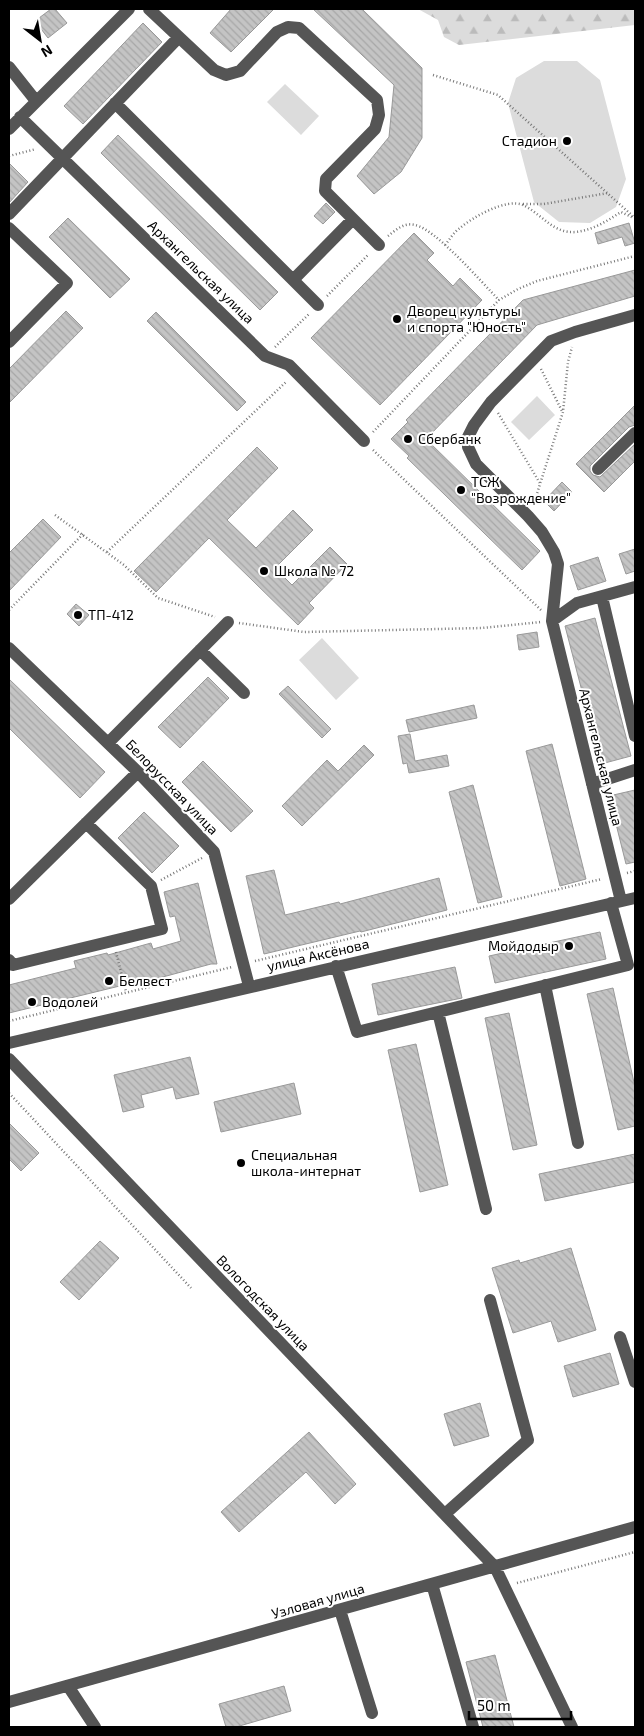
<svg xmlns="http://www.w3.org/2000/svg" width="644" height="1736" viewBox="0 0 644 1736" font-family="'Exo 2',sans-serif">
<defs>
<pattern id="forest-firs" width="22" height="20" patternUnits="userSpaceOnUse" patternTransform="scale(1.25)"><rect width="22" height="20" fill="#dcdcdc"/><path d="M5 1l3.5 6h-7zM16 11l3.5 6h-7z" fill="#bbb"/></pattern>
<pattern id="building-back-hatch" width="6" height="6" patternUnits="userSpaceOnUse" patternTransform="scale(1.25)"><rect width="6" height="6" fill="#c4c4c4"/><path d="M-1 5l2 2M0 0l6 6M5-1l2 2" fill="none" stroke="#a7a7a7"/></pattern>
</defs>
<rect width="100%" height="100%" fill="#fff"/>
<path fill="url(#forest-firs)" d="M418,9H635V25L459,45L444,37L438,20Z"/>
<path fill="#dcdcdc" d="M544,61H577L600,80L626,179L616,207L590,223L559,222L534,202L508,103L516,78Z
M285,84L319,116L301,135L267,102Z
M537,396L555,415L529,440L511,422Z
M322,638L359,678L336,700L299,660Z"/>
<path fill="url(#building-back-hatch)" stroke="#999" d="M51,9H55L67,23L48,38L35,21Z
M231,9H274L231,52L210,33Z
M313,9H362L422,68V138L401,172L374,194L357,176L389,137L394,85Z
M143,23L162,42L83,124L64,106Z
M118,135L278,292L260,310L101,153Z
M9,163L28,182L9,203Z
M326,203L335,212L323,224L314,216Z
M68,218L130,279L110,298L49,237Z
M629,223L635,243L625,246L622,237L598,244L595,233Z
M414,233L434,253L427,260L453,286L460,278L482,300L380,405L311,338Z
M635,270V296L537,325L426,439L540,551L522,570L407,458L409,456L391,439L408,422L406,420L523,300Z
M66,311L83,328L9,403V369Z
M156,312L246,402L237,411L147,321Z
M635,405V425L629,427L590,466V471L593,475L600,477L635,444V461L604,492L576,464Z
M257,447L278,468L227,520L256,548L293,510L313,530L275,568L292,585L330,547L347,564L309,603L314,608L298,625L209,538L156,592L134,571Z
M562,482L572,492L554,511L544,501Z
M43,519L61,537L9,591V553Z
M635,549V571L626,574L619,554Z
M598,557L606,581L578,590L570,566Z
M76,604L89,615L79,626L67,614Z
M595,618L631,756L601,764L565,626Z
M537,632L539,647L519,650L517,635Z
M208,677L229,698L180,748L158,727Z
M9,679L105,772L80,798L9,728Z
M288,686L331,729L322,738L279,694Z
M474,705L477,718L409,732L406,720Z
M410,734L415,761L447,755L449,766L409,773L407,763L403,764L398,736Z
M552,744L586,879L560,886L526,751Z
M364,745L374,755L302,826L282,806L327,760L338,771Z
M203,761L253,811L231,832L182,782Z
M473,785L502,897L478,903L449,792Z
M635,790V862L626,864L609,796Z
M144,812L179,846L152,873L118,838Z
M274,870L285,915L339,902L340,904L439,878L447,910L361,932L360,931L264,954L246,876Z
M198,883L217,964H211L133,985L132,983L9,1013V985L76,968L74,961L107,953L108,955L151,943L153,949L181,941L175,916L170,917L164,892Z
M600,932L606,959L495,983L489,956Z
M455,967L462,998L378,1015L372,984Z
M613,988L635,1087V1126L618,1130L587,994Z
M509,1013L537,1145L513,1150L485,1018Z
M416,1044L448,1185L420,1192L388,1050Z
M190,1057L199,1094L176,1099L173,1087L141,1095L144,1107L123,1112L114,1075Z
M294,1083L301,1114L221,1132L214,1102Z
M9,1123L39,1153L21,1171L9,1159Z
M635,1154V1182L545,1201L539,1174Z
M100,1241L119,1258L79,1300L60,1282Z
M571,1248L596,1330L558,1342L551,1321L513,1333L492,1268L519,1260L520,1263Z
M610,1353L619,1384L573,1397L564,1366Z
M480,1403L489,1436L454,1446L444,1414Z
M309,1432L356,1484L335,1504L306,1472L239,1532L221,1512Z
M495,1655L514,1727H483L466,1662Z
M284,1686L291,1711L236,1727H226L219,1704Z"/>
<g fill="none" stroke-linecap="round" stroke-linejoin="round">
<path stroke="#777" stroke-width="2.5" stroke-dasharray="1 2.5" stroke-linecap="butt" d="M433,75L498,95L635,218
M9,156L36,149
M523,204H544L608,193
M388,236C396,230 404,222 415,225C436,229 482,283 499,300
M445,245C450,239 454,232 460,228C473,217 506,198 523,205C542,214 553,234 576,232C593,230 607,221 621,212L634,218
M327,296L369,254
M275,347L309,314
M541,369L562,411
M498,413L541,485
M373,432L499,300L518,289L537,281L635,256
M373,450L541,610
M534,503L563,412L568,362L572,347
M55,515L124,565L158,598L215,617
M107,552L287,381
M9,610L83,534
M239,623L304,632L482,628L541,622
M627,873L635,871
M161,880L202,858
M116,952L126,992
M255,961L602,879
M9,1021L232,967
M9,1093L191,1288
M517,1583L635,1552"/>
<path stroke="#555" stroke-width="12" d="M149,9L214,70L226,75L240,71L277,32L288,27L299,28L377,100L379,115L375,129L326,179L325,191L379,245
M9,67L36,101
M115,103L293,280
M20,117L265,356L289,365L364,441
M9,129L129,9
M9,214L179,37
M9,228L67,283L9,342
M318,305L293,280L353,219
M598,469L635,433
M602,597L635,736
M552,621L577,603L635,587
M9,648L138,772L214,852L249,986
M200,650L244,693
M108,743L228,622
M592,784L635,770
M9,899L138,772
M621,901L552,621L558,564L554,552L542,532L528,516L476,464L468,447V437L474,425L491,402L551,341L575,332L635,315
M9,960L13,965L162,929L151,886L86,823
M336,966L357,1032L628,965L611,903
M545,985L578,1143
M438,1012L486,1209
M9,1043L635,898
M9,1059L495,1567L572,1727
M620,1337L635,1382
M445,1514L528,1440L490,1300
M432,1584L473,1727
M340,1610L372,1713
M68,1686L95,1727
M9,1702L635,1527"/>
</g>
<g fill="#000" stroke="#fff" stroke-width="2">
<circle cx="567" cy="141" r="5"/>
<circle cx="397" cy="319" r="5"/>
<circle cx="408" cy="439" r="5"/>
<circle cx="461" cy="490" r="5"/>
<circle cx="264" cy="571" r="5"/>
<circle cx="78" cy="615" r="5"/>
<circle cx="569" cy="946" r="5"/>
<circle cx="109" cy="981" r="5"/>
<circle cx="32" cy="1002" r="5"/>
<circle cx="241" cy="1163" r="5"/>
</g>
<g text-anchor="middle" stroke-width="4" stroke-linejoin="round" paint-order="stroke">
<g font-size="14" fill="#000" stroke="#fff" text-anchor="start">
<text x="557" y="146" text-anchor="end">Стадион</text>
<text x="407" y="316">Дворец культуры<tspan x="407" dy="16">и спорта "Юность"</tspan></text>
<text x="418" y="444">Сбербанк</text>
<text x="471" y="487">ТСЖ<tspan x="471" dy="16">"Возрождение"</tspan></text>
<text x="274" y="576">Школа № 72</text>
<text x="88" y="620">ТП-412</text>
<text x="559" y="951" text-anchor="end">Мойдодыр</text>
<text x="119" y="986">Белвест</text>
<text x="42" y="1007">Водолей</text>
<text x="251" y="1160">Специальная<tspan x="251" dy="16">школа-интернат</tspan></text>
</g>
<g font-size="14" fill="#000" stroke="#fff">
<text transform="translate(201 272) rotate(44)" y="5">Архангельская улица</text>
<text transform="translate(601 757) rotate(76)" y="5">Архангельская улица</text>
<text transform="translate(172 787) rotate(46)" y="5">Белорусская улица</text>
<text transform="translate(318 955) rotate(-13)" y="5">улица Аксёнова</text>
<text transform="translate(263 1303) rotate(46)" y="5">Вологодская улица</text>
<text transform="translate(318 1601) rotate(-16)" y="5">Узловая улица</text>
</g>
</g>
<rect width="644" height="1736" fill="none" stroke="#000000" stroke-width="20"/>
<g transform="translate(40 40) rotate(149)" stroke="#ffffff" stroke-width="4" paint-order="stroke">
<path d="M0-4L9 19L0 12L-9 19Z" fill="#000000"/>
<text y="-8" font-size="14" font-weight="bold" text-anchor="middle" fill="#000000">N</text>
</g>
<path d="M469 1711v8h102v-8" fill="none" stroke="#000000" stroke-width="2.5"/>
<text x="477" y="1711" font-size="15" fill="#000000" stroke="#ffffff" stroke-width="4" paint-order="stroke">50 m</text>
</svg>
